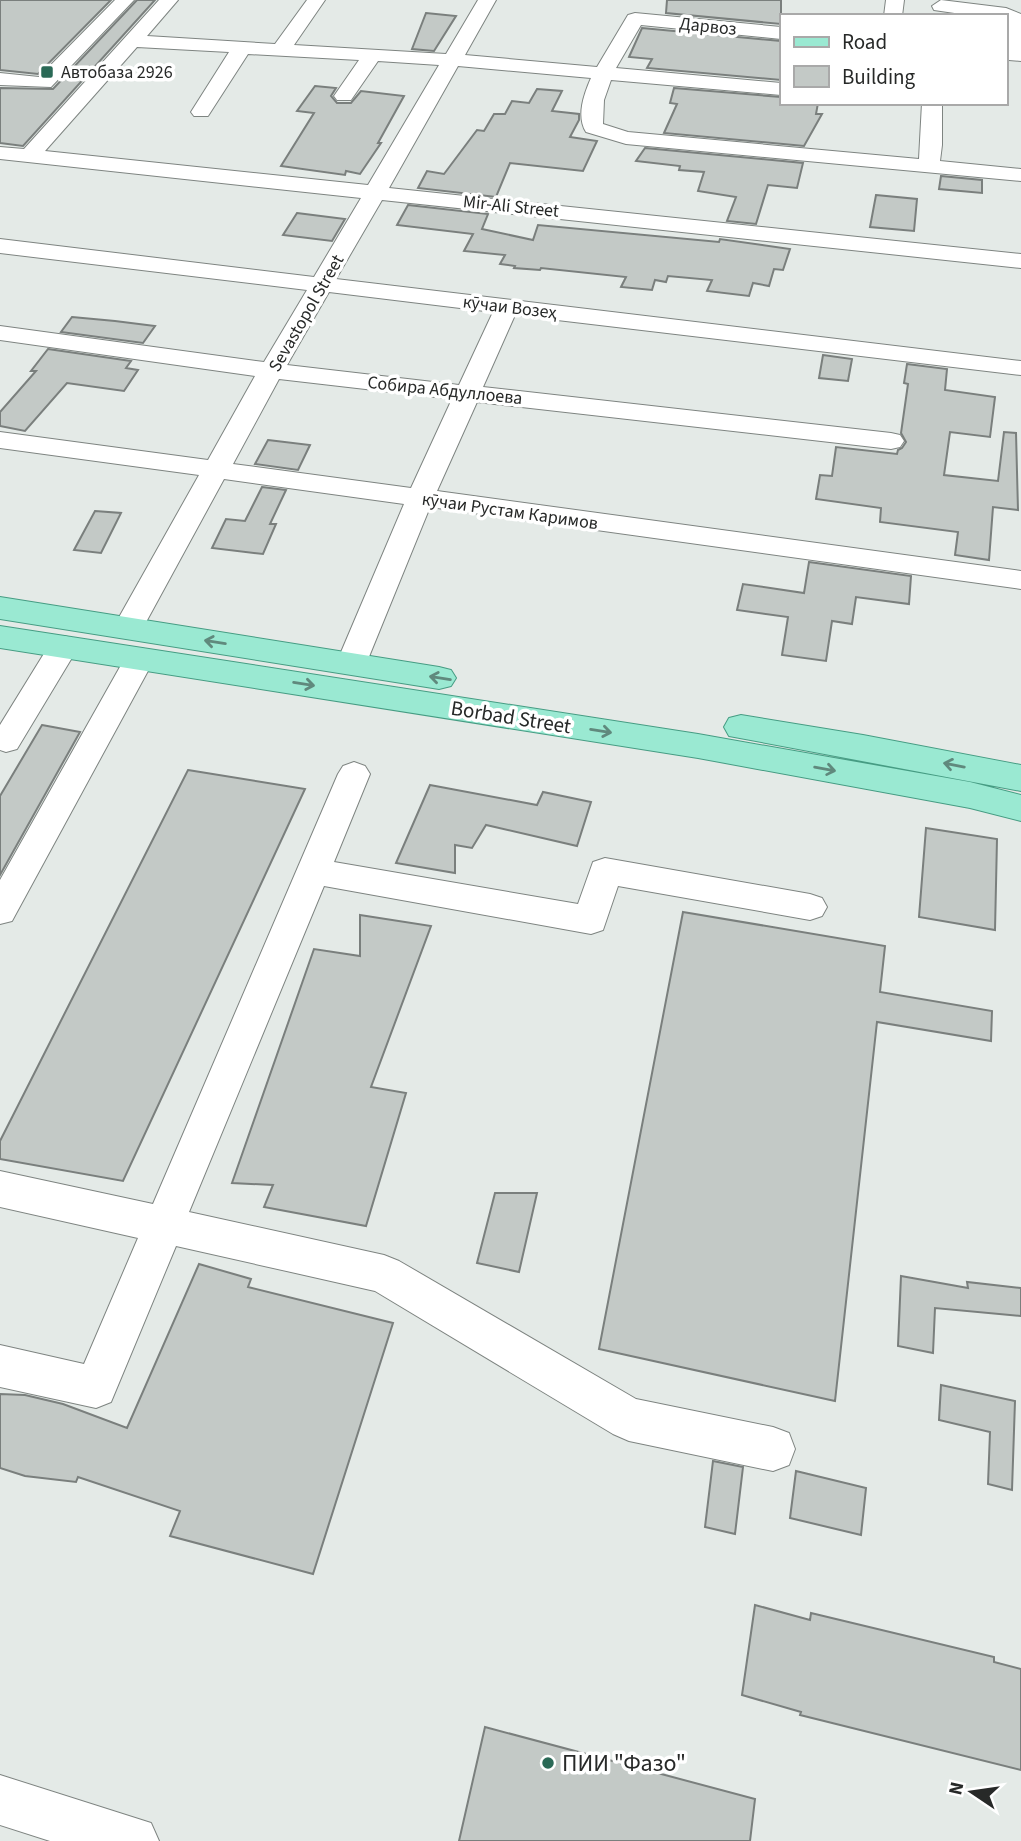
<svg xmlns="http://www.w3.org/2000/svg" width="1021" height="1841" viewBox="0 0 1021 1841" font-family="'Source Sans 3',sans-serif">
<rect width="100%" height="100%" fill="#e4eae7"/>
<path fill="#c3c9c6" stroke="#7a7f7d" stroke-width="2" d="M0,0H111L38,74L0,70Z
M137,0H155L23,146L0,143V88L53,89Z
M667,0H781V24L666,13Z
M426,13L456,16L434,51L412,49Z
M642,28L781,41V80L647,68L652,59L629,57Z
M315,86L336,88L331,96L337,103H351L361,91L404,96L378,143H381L360,174L346,171L345,175L281,166L314,113L297,111Z
M674,88L781,97V103H818L816,114H822L804,146L664,133L677,104L670,103Z
M537,89L562,91L552,111L579,114V120L570,137L597,141L583,171L510,163L496,197L418,188L427,171L444,174L477,130L484,131L494,114H505L512,101L529,103Z
M645,148L803,163L797,188L768,185L756,224L727,221L736,197L698,191L704,172L679,170L680,166L636,161Z
M941,176L982,180V193L939,189Z
M876,195L917,199L914,231L870,227Z
M408,205L488,214L482,229L533,240L538,225L719,242L720,239L790,249L783,270L774,269L769,286L753,283L749,296L707,291L712,280L668,276L666,282L655,280L652,290L621,287L626,277L541,268L540,270L514,268L515,266L500,264L505,255L464,251L473,234L397,225Z
M297,213L345,219L332,241L283,235Z
M72,317L115,321L155,326L143,343L61,332Z
M48,349L131,361L126,368L138,370L124,391L67,383L25,431L0,426V412L36,371H31Z
M823,355L852,359L848,381L819,378Z
M907,364L947,369L945,390L995,397L990,437L950,432L944,475L998,481L1004,432L1016,433L1018,510L993,507L989,560L955,555L958,532L880,522L881,508L816,499L820,475L832,476L836,447L897,454L898,450L902,448L906,442L901,433L908,384L904,383Z
M268,440L310,445L298,470L255,464Z
M262,487L286,490L270,524H276L263,554L212,548L226,519L245,521Z
M95,511L121,513L101,553L74,550Z
M809,562L911,576L909,604L856,597L852,624L832,621L826,661L782,655L788,617L737,610L743,584L804,593Z
M42,725L80,732L0,875V796Z
M188,770L305,789L123,1181L0,1159V1141Z
M430,785L537,805L543,792L591,802L577,846L486,825L472,848L455,845V873L396,863Z
M926,828L997,839L995,930L919,917Z
M683,912L885,946L880,992L992,1011L991,1041L877,1022L835,1401L599,1349Z
M360,915L431,926L371,1087L406,1093L366,1226L264,1207L273,1185L232,1183L314,949L360,956Z
M495,1193H537L519,1272L477,1263Z
M199,1264L251,1279L248,1287L393,1323L313,1574L170,1536L180,1511L78,1477L76,1482L25,1476L0,1468V1394L25,1395L63,1404L127,1428Z
M901,1276L968,1288L967,1282L1021,1288V1316L935,1308L933,1353L898,1346Z
M941,1385L1015,1401L1012,1490L988,1484L990,1432L939,1420Z
M713,1461L743,1467L735,1534L705,1527Z
M796,1471L866,1488L861,1535L790,1518Z
M755,1605L810,1620L811,1613L994,1657V1662L1021,1669V1770L800,1715L801,1712L742,1695Z
M485,1727L755,1799L750,1841H459Z"/>
<g fill="none" stroke-linecap="round" stroke-linejoin="round">
<g stroke="#7e8481" stroke-width="2">
<path id="minor" d="M115,0H134L51,87L0,85V73L39,77Z
M159,0H178L147,36L275,44L307,0H325L294,45L446,54L478,0H496L465,55L597,67L628,15L635,13L781,27V39L641,25L616,68L781,83V95L611,80L604,100L603,124L628,132L919,159L922,103H942V145L940,161L1021,169V181L626,144L586,132C576,116 584,94 591,78L458,66L389,188L1021,254V268L382,200L336,279L1021,361V375L515,315L483,387L891,433L900,435L904,441L900,447L891,449L477,402L437,491L1021,571V589L430,507L366,664L362,671L351,674L340,671L336,664L404,504L224,479L139,635L128,638L117,635L113,628L199,475L0,448V432L208,460L255,376L0,340V326L264,362L307,290L0,253V239L314,277L361,198L0,159V147L24,149ZM137,47L229,52L191,112L194,116H208L248,54L359,60L334,96L337,100H351L378,61L439,65L368,185L45,151ZM329,292L493,312L459,385L287,365ZM279,379L452,399L411,488L233,464Z
M886,0H904L902,16H884Z
M941,0L1006,8L1021,14V61L1009,60L1006,56L1005,16H975L934,10L932,6Z
M64,636L75,639L79,646L17,749L6,752L0,750V725L53,639Z
M140,648L151,651L155,658L12,921L0,924V880L125,658L129,651Z
M354,762L365,766L370,774L334,862L578,904L593,862L605,858L810,894L822,898L827,907L822,916L810,920L618,886L603,930L591,934L324,886L189,1212L384,1255L399,1261L636,1399L773,1427L789,1433L795,1449L789,1465L773,1471L629,1441L613,1434L375,1291L176,1246L111,1402L96,1408L0,1387V1345L84,1364L138,1238L0,1207V1171L153,1204L338,774L343,766Z
M0,1775L151,1823L159,1841H50L0,1825Z"/>
</g>
<g stroke="#469c83" stroke-width="2">
<path id="major" d="M0,597L439,667L451,670L456,678L451,686L439,689L0,619Z
M0,626L698,734L970,782L1021,795V821L970,808L698,758L0,648Z
M741,715L863,735L1021,765V791L729,736L724,727L729,718Z"/>
</g>
<use href="#minor" fill="#fff" fill-rule="evenodd"/>
<use href="#major" fill="#9ae9d2" fill-rule="evenodd"/>
</g>
<defs><path id="oneway-shaft" d="M-6 0H5M1.5-3L5.5 0L1.5 3" fill="none" stroke-width="1.6" stroke-linecap="round" stroke-linejoin="round" transform="scale(1.75)"/></defs>
<g stroke="#60897d">
<use href="#oneway-shaft" transform="translate(215 642) rotate(-171)"/>
<use href="#oneway-shaft" transform="translate(440 678) rotate(-171)"/>
<use href="#oneway-shaft" transform="translate(304 684) rotate(9)"/>
<use href="#oneway-shaft" transform="translate(601 731) rotate(9)"/>
<use href="#oneway-shaft" transform="translate(954 765) rotate(-169)"/>
<use href="#oneway-shaft" transform="translate(825 769) rotate(10)"/>
</g>
<g fill="#2a6956" stroke="#fff" stroke-width="2.5">
<rect x="40" y="65" width="14" height="14" rx="3.5"/>
<circle cx="548" cy="1763" r="7"/>
</g>
<g text-anchor="middle" stroke-width="7" stroke-linejoin="round" paint-order="stroke">
<g font-size="18" fill="#272928" stroke="#fff">
<text transform="translate(708 26) rotate(6)" y="6">Дарвоз</text>
<text transform="translate(511 206) rotate(6)" y="6">Mir-Ali Street</text>
<text transform="translate(510 307) rotate(7)" y="6">кӯчаи Возеҳ</text>
<text transform="translate(306 313) rotate(-60)" y="6">Sevastopol Street</text>
<text transform="translate(445 390) rotate(6)" y="6">Собира Абдуллоева</text>
<text transform="translate(510 511) rotate(8)" y="6">кӯчаи Рустам Каримов</text>
</g>
<g font-size="18" fill="#272928" stroke="#fff" text-anchor="start">
<text x="61" y="78">Автобаза 2926</text>
</g>
<g font-size="21" fill="#272928" stroke="#fff">
<text transform="translate(511 717) rotate(9)" y="7">Borbad Street</text>
</g>
<g font-size="24" fill="#272928" stroke="#fff" text-anchor="start">
<text x="562" y="1771">ПИИ "Фазо"</text>
</g>
</g>
<rect x="780" y="14" width="228" height="91" fill="#ffffff" stroke="#a9a9a9" stroke-width="2"/>
<rect x="794" y="37" width="35" height="10" fill="#9ae9d2" stroke="#a9a9a9" stroke-width="2"/>
<text x="842" y="49" font-size="21" fill="#272928">Road</text>
<rect x="794" y="66" width="35" height="21" fill="#c3c9c6" stroke="#a9a9a9" stroke-width="2"/>
<text x="842" y="84" font-size="21" fill="#272928">Building</text>
<g transform="translate(972 1792) rotate(283)" stroke="#ffffff" stroke-width="5" paint-order="stroke">
<path d="M0-5L12 26L0 18L-12 26Z" fill="#272928"/>
<text y="-10" font-size="19" font-weight="bold" text-anchor="middle" fill="#272928">N</text>
</g>
</svg>
